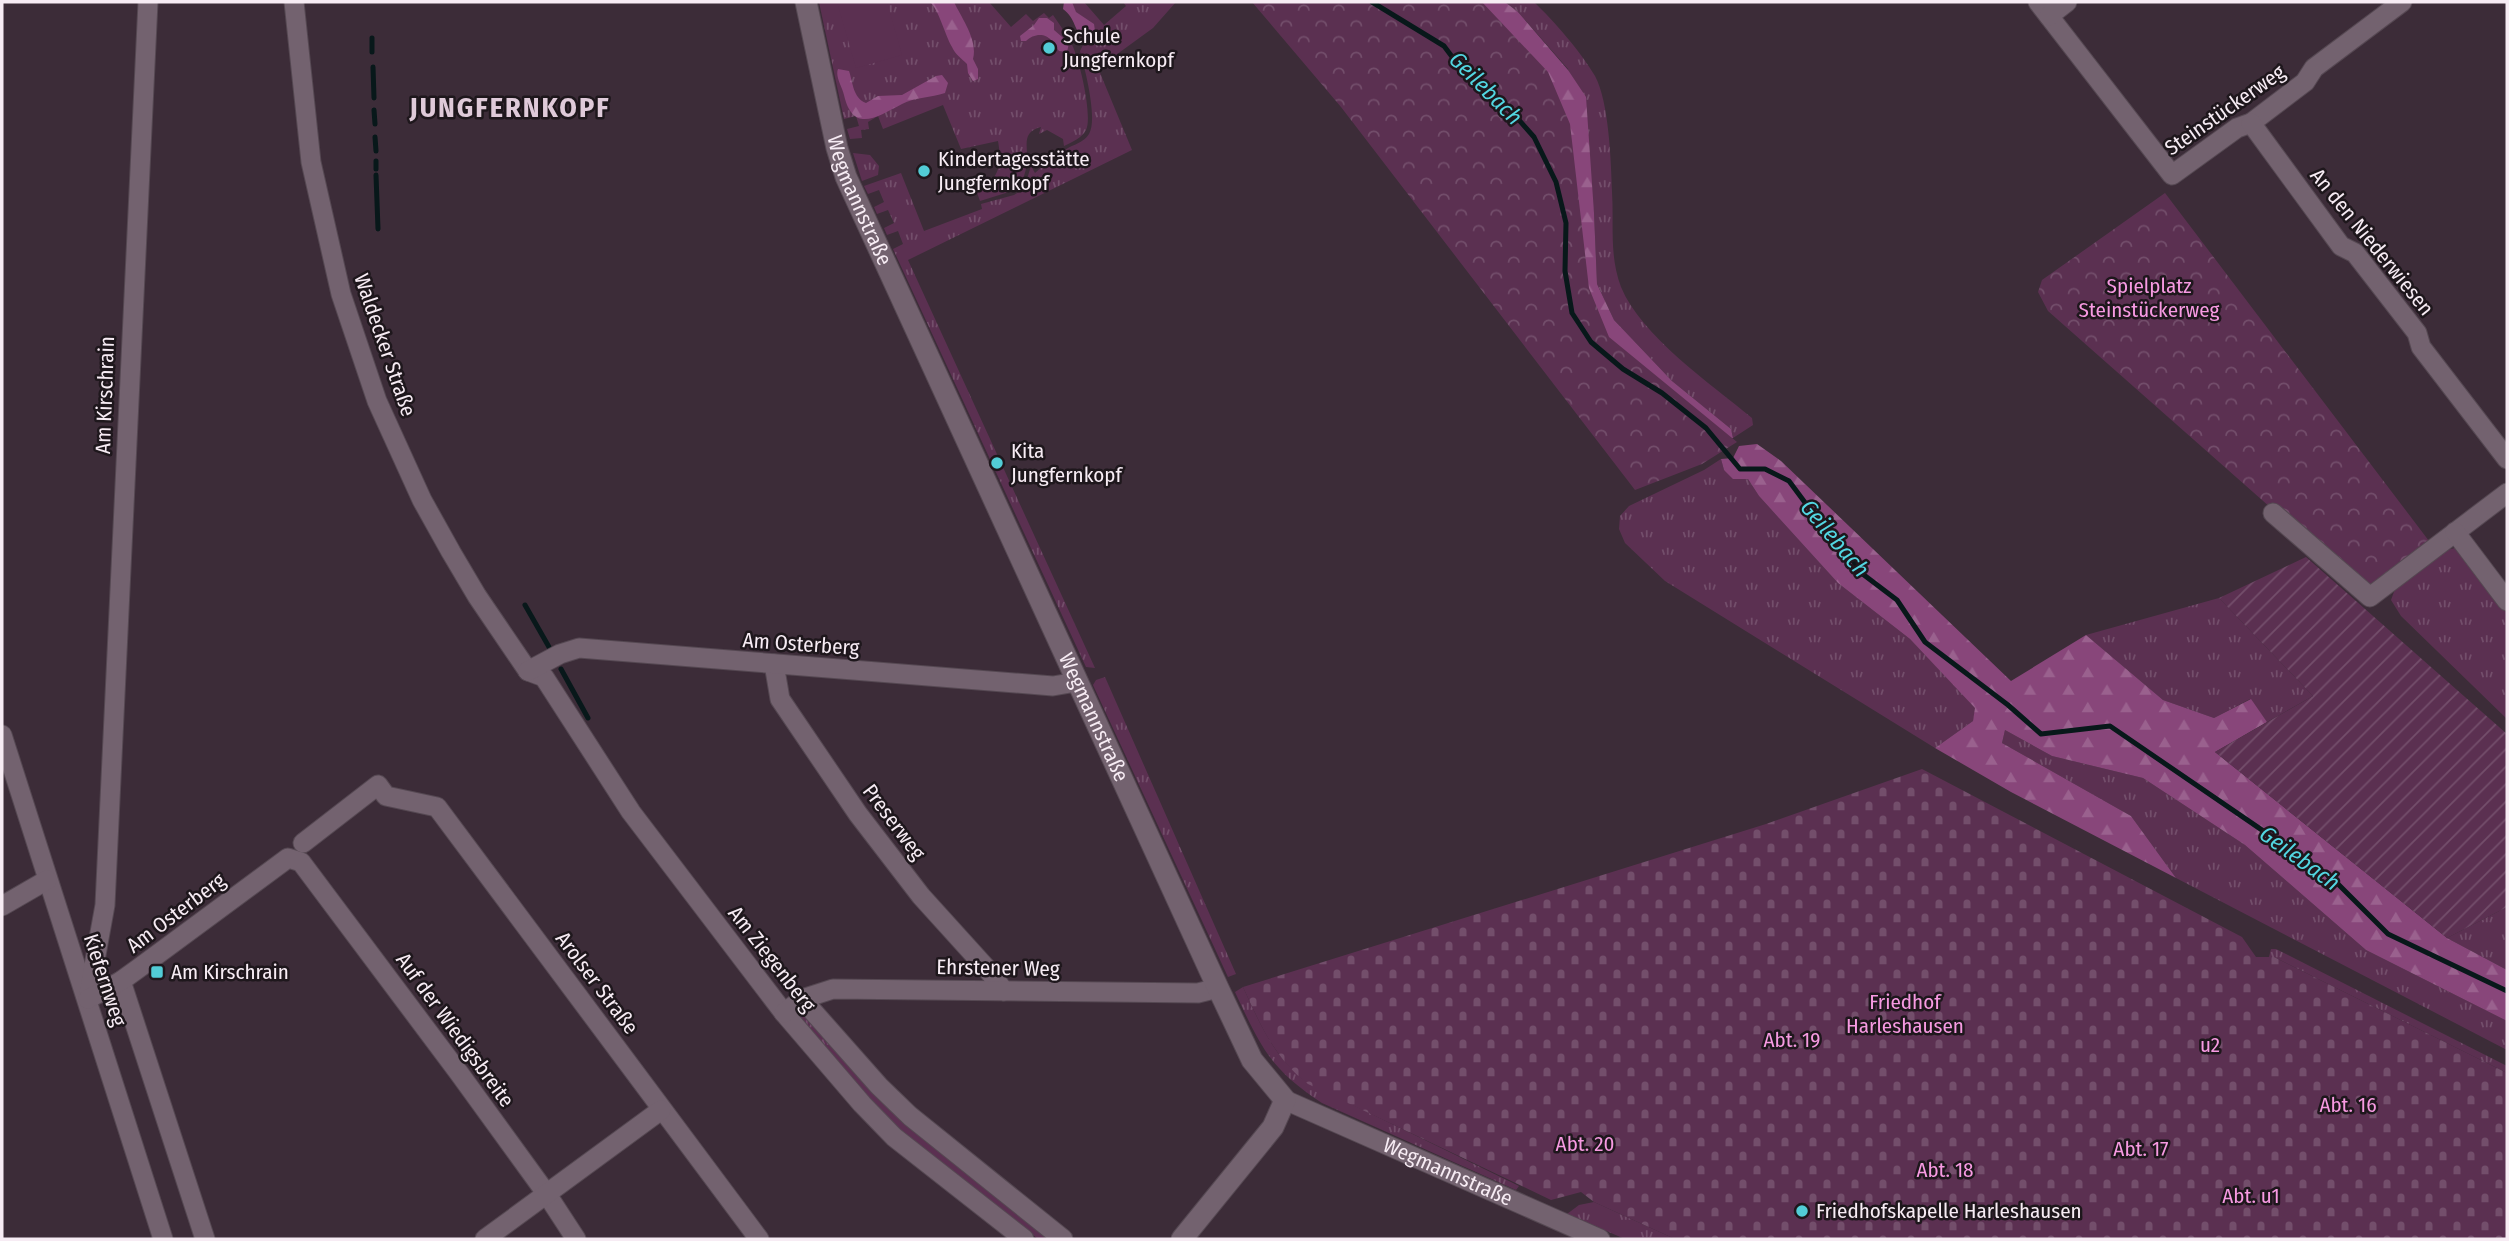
<svg xmlns="http://www.w3.org/2000/svg" width="2509" height="1241" viewBox="0 0 2509 1241" font-family="'Fira Sans Condensed',sans-serif">
<defs>
<pattern id="grass-tufts" width="24" height="20" patternUnits="userSpaceOnUse" patternTransform="scale(1.75)"><rect width="24" height="20" fill="#5b3051"/><path d="M3 7l-1-3M5 7V3M7 7l1-3M15 17l-1-3M17 17v-4M19 17l1-3" fill="none" stroke="#734e6b"/></pattern>
<pattern id="forest-firs" width="22" height="20" patternUnits="userSpaceOnUse" patternTransform="scale(1.75)"><rect width="22" height="20" fill="#88467a"/><path d="M5 1l3.5 6h-7zM16 11l3.5 6h-7z" fill="#9a618e"/></pattern>
<pattern id="cemetery-stones" width="16" height="16" patternUnits="userSpaceOnUse" patternTransform="scale(1.75)"><rect width="16" height="16" fill="#5b3051"/><path d="M2 7V4a2 2 0 0 1 4 0v3zM10 15v-3a2 2 0 0 1 4 0v3z" fill="#734e6b"/></pattern>
<pattern id="park-crowns" width="20" height="18" patternUnits="userSpaceOnUse" patternTransform="scale(1.75)"><rect width="20" height="18" fill="#5b3051"/><path d="M2 6a3 3 0 1 1 6 0M12 15a3 3 0 1 1 6 0" fill="none" stroke="#734e6b"/></pattern>
<pattern id="garden-furrows" width="10" height="10" patternUnits="userSpaceOnUse" patternTransform="scale(1.75)"><rect width="10" height="10" fill="#5b3051"/><path d="M-1 1l2-2M0 10L10 0M9 11l2-2" fill="none" stroke="#734e6b"/></pattern>
</defs>
<rect width="100%" height="100%" fill="#3c2c38"/>
<path fill="url(#grass-tufts)" d="M819,2H989L1011,27L1026,14L1033,21L1044,13L1049,18L1053,15C1059,24 1066,33 1071,43C1079,56 1093,117 1086,130C1082,138 1072,142 1064,146L1063,139L1047,130L1039,134L1041,127C1021,132 1028,146 1027,161C1027,169 1023,177 1022,185L1012,191L980,201L975,187C1000,184 1002,162 998,141L961,149L943,105L883,129L878,116L868,122L869,129L861,130L862,138L850,139L847,129L859,126L856,116L844,119Z
M1070,2H1084L1104,25L1126,6L1123,2H1176L1153,28L1098,68L1132,150L908,260L1095,668L1086,667L893,249L903,244L898,231L887,235L884,228L894,223L888,210L877,214L874,207L884,202L879,190L868,194L864,186L901,173L924,231L982,209L981,204L1014,195L1024,189L1031,166L1035,173L1043,166H1051C1057,162 1058,158 1062,153C1068,145 1082,145 1089,134C1098,119 1085,69 1080,51L1088,35Z
M1505,2H1534C1554,21 1581,52 1595,76C1609,102 1611,161 1612,192C1614,223 1609,256 1621,287C1641,336 1711,384 1752,418L1753,425L1733,438L1731,429L1672,381L1614,320L1597,284L1594,213L1568,69L1518,12Z
M853,153L870,155L879,166L878,175L862,181Z
M1721,459L1724,470L1748,479L1759,496L1838,583L1910,639L1976,708L1973,721L1935,748L1665,581L1625,543L1619,529L1620,516L1629,506L1704,470Z
M2455,548L2466,558L2507,613V719L2401,616L2391,600L2398,581L2438,552Z
M2219,598L2313,696L2267,722L2250,699L2214,718L2163,700L2086,635Z
M1105,677L1236,974L1228,977L1093,685L1096,680Z
M2005,730L2052,756L2143,778L2245,845L2366,950L2507,1021V1050L2176,878L2131,816L2002,743Z
M2507,907V970L2447,938Z
M2271,949H2276L2507,1066V1073L2274,957H2269Z
M1243,987C1260,1024 1274,1058 1308,1083L1519,1186L1516,1190L1322,1103C1269,1068 1261,1047 1235,992Z
M804,1010L1053,1239H1038L899,1130L868,1099L796,1017L797,1013Z
M1594,1202L1675,1239H1625L1567,1214L1579,1205Z"/>
<path fill="url(#forest-firs)" d="M930,2H954C962,19 978,40 973,59L978,69V79L973,81L968,73L967,64C962,59 955,54 952,47C945,35 939,10 930,2Z
M1064,2H1072L1076,12L1094,24L1095,31L1093,36L1084,38C1073,30 1077,20 1063,9Z
M1454,2H1505L1518,12L1568,70L1586,97L1594,213L1597,284L1614,320L1672,381L1731,429L1733,438L1721,441L1591,354Z
M1039,18H1047L1054,23V30L1069,43L1067,52L1059,51C1056,48 1055,44 1052,41C1045,32 1033,34 1026,41H1021L1020,36L1034,25Z
M838,69L849,71C853,83 853,98 866,103L878,96L902,95L936,76L942,75L948,83L945,93C931,98 915,97 902,104C877,117 853,134 844,95C842,86 835,77 838,69Z
M1757,444L1781,461L2011,681L2086,635L2163,700L2214,718L2251,699L2267,722L2215,752L2447,938L2507,970V1021L2366,950L2245,845L2143,778L2052,756L2005,730L2002,743L2131,816L2176,878L2011,792L1935,748L1973,721L1975,708L1910,639L1838,583L1759,496L1748,479H1733L1724,470L1721,459L1733,458L1739,446Z"/>
<path fill="url(#cemetery-stones)" d="M1922,769L2242,937L2256,957H2274L2507,1073V1239H1675L1594,1202L1581,1192L1551,1200L1308,1084C1274,1058 1260,1024 1243,987L1766,824Z"/>
<path fill="url(#park-crowns)" d="M1252,2H1482L1548,72L1570,124L1589,288L1609,337L1737,442L1702,464L1635,490L1341,107Z
M2165,193L2429,541L2371,586L2356,583L2048,311L2038,292L2042,280Z"/>
<path fill="url(#garden-furrows)" d="M2306,557L2507,734V907L2447,938L2215,752L2313,696L2219,598Z"/>
<path fill="#5b3051" d="M837,2H887L902,55L856,68Z"/>
<g fill="none" stroke-linecap="round" stroke-linejoin="round">
<path stroke="#08181a" stroke-width="5" d="M1372,2L1444,46L1459,66L1504,103L1534,137L1556,182L1566,223L1565,271L1572,313L1591,342L1623,369L1662,393L1706,428L1740,469H1765L1789,481L1818,520L1840,539L1860,572L1897,600L1925,642L2008,705L2041,734L2110,726L2332,878L2388,934L2507,991
M372,38V52
M373,67L374,98
M374,110L375,124
M375,137L376,151
M376,161V169
M376,175L378,229
M525,605L549,647
M561,669L588,718"/>
<g stroke="#554852" stroke-width="21">
<g id="street">
<path d="M294,2L311,162L341,294L377,401L422,500L451,552L477,596L528,671"/>
<path d="M2038,2L2172,175L2237,128L2251,123L2305,82L2314,68L2402,2"/>
<path d="M2049,16L2067,2"/>
<path d="M2251,123L2341,246L2355,253L2417,333L2421,347L2507,459"/>
<path d="M2273,513L2370,597L2507,493"/>
<path d="M2455,532L2507,601"/>
<path d="M774,664L780,699L858,814L921,896L988,970L1004,991"/>
<path d="M528,671L544,677L631,812L784,1013L862,1104L894,1137L1024,1239"/>
<path d="M528,671L560,654L579,648L1053,686L1076,682"/>
<path d="M2,735L163,1239"/>
<path d="M303,843L378,785L386,796L437,807L759,1239"/>
<path d="M2,906L47,880"/>
<path d="M121,981L205,1239"/>
<path d="M88,999L105,905L148,2"/>
<path d="M88,999L121,981L139,968L288,858L301,862L459,1073L546,1193L576,1239"/>
<path d="M802,999L879,1086L910,1116L1063,1239"/>
<path d="M784,1013L802,999L833,989L1198,993L1218,988"/>
<path id="s1" d="M1285,1100L1600,1239"/>
<path d="M485,1239L661,1110"/>
</g>
</g>
<g stroke="#554852" stroke-width="23">
<g id="secondary">
<path id="s2" d="M806,2L837,148L846,177L1218,988L1252,1060L1285,1100L1273,1127L1182,1239"/>
</g>
</g>
<use href="#street" stroke="#73626f" stroke-width="19"/>
<use href="#secondary" stroke="#73626f" stroke-width="21"/>
</g>
<g fill="#52ccd6" stroke="#1e171c" stroke-width="2.5">
<circle cx="1049" cy="48" r="7"/>
<circle cx="924" cy="171" r="7"/>
<circle cx="997" cy="463" r="7"/>
<rect x="150" y="965" width="14" height="14" rx="3.5"/>
<circle cx="1802" cy="1211" r="7"/>
</g>
<g text-anchor="middle" stroke-width="5" stroke-linejoin="round" paint-order="stroke">
<g font-size="21" fill="#f7ecf4" stroke="#1e171c" text-anchor="start">
<text x="1063" y="43">Schule<tspan x="1063" dy="24">Jungfernkopf</tspan></text>
<text x="938" y="166">Kindertagesstätte<tspan x="938" dy="24">Jungfernkopf</tspan></text>
<text x="1011" y="458">Kita<tspan x="1011" dy="24">Jungfernkopf</tspan></text>
<text x="171" y="979">Am Kirschrain</text>
<text x="1816" y="1218">Friedhofskapelle Harleshausen</text>
</g>
<g font-size="21" fill="#f7ecf4" stroke="#1e171c">
<text transform="translate(2225 110) rotate(-35)" y="7">Steinstückerweg</text>
<text dy="7" stroke="none"><textPath href="#s2" startOffset="206">Wegmannstraße</textPath></text>
<text transform="translate(2372 242) rotate(51)" y="7">An den Niederwiesen</text>
<text transform="translate(385 345) rotate(71)" y="7">Waldecker Straße</text>
<text transform="translate(105 395) rotate(-88)" y="7">Am Kirschrain</text>
<text transform="translate(801 644) rotate(4)" y="7">Am Osterberg</text>
<text dy="7" stroke="none"><textPath href="#s2" startOffset="774">Wegmannstraße</textPath></text>
<text transform="translate(894 822) rotate(53)" y="7">Preserweg</text>
<text transform="translate(176 913) rotate(-37)" y="7">Am Osterberg</text>
<text transform="translate(772 959) rotate(52)" y="7">Am Ziegenberg</text>
<text transform="translate(998 968) rotate(1)" y="7">Ehrstener Weg</text>
<text transform="translate(105 980) rotate(72)" y="7">Kiefernweg</text>
<text transform="translate(597 983) rotate(53)" y="7">Arolser Straße</text>
<text transform="translate(455 1030) rotate(54)" y="7">Auf der Wiedigsbreite</text>
<text dy="7" stroke="none"><textPath href="#s1" startOffset="178">Wegmannstraße</textPath></text>
</g>
<g font-size="21" fill="#f79ae2" stroke="#1e171c">
<text x="2149" y="293">Spielplatz<tspan x="2149" dy="24">Steinstückerweg</tspan></text>
<text x="1905" y="1009">Friedhof<tspan x="1905" dy="24">Harleshausen</tspan></text>
<text x="1792" y="1047">Abt. 19</text>
<text x="2210" y="1052">u2</text>
<text x="2348" y="1112">Abt. 16</text>
<text x="1585" y="1151">Abt. 20</text>
<text x="2141" y="1156">Abt. 17</text>
<text x="1945" y="1177">Abt. 18</text>
<text x="2251" y="1203">Abt. u1</text>
</g>
<g font-size="23" font-style="italic" fill="#52d6e1" stroke="#1e171c">
<text transform="translate(1486 88) rotate(45)" y="8">Geilebach</text>
<text transform="translate(1835 538) rotate(50)" y="8">Geilebach</text>
<text transform="translate(2300 858) rotate(36)" y="8">Geilebach</text>
</g>
<g font-size="28" font-weight="bold" letter-spacing="2" fill="#dfcad9" stroke="#1e171c">
<text x="510" y="117">JUNGFERNKOPF</text>
</g>
</g>
<rect width="2509" height="1241" fill="none" stroke="#f7ecf4" stroke-width="7"/>
</svg>
